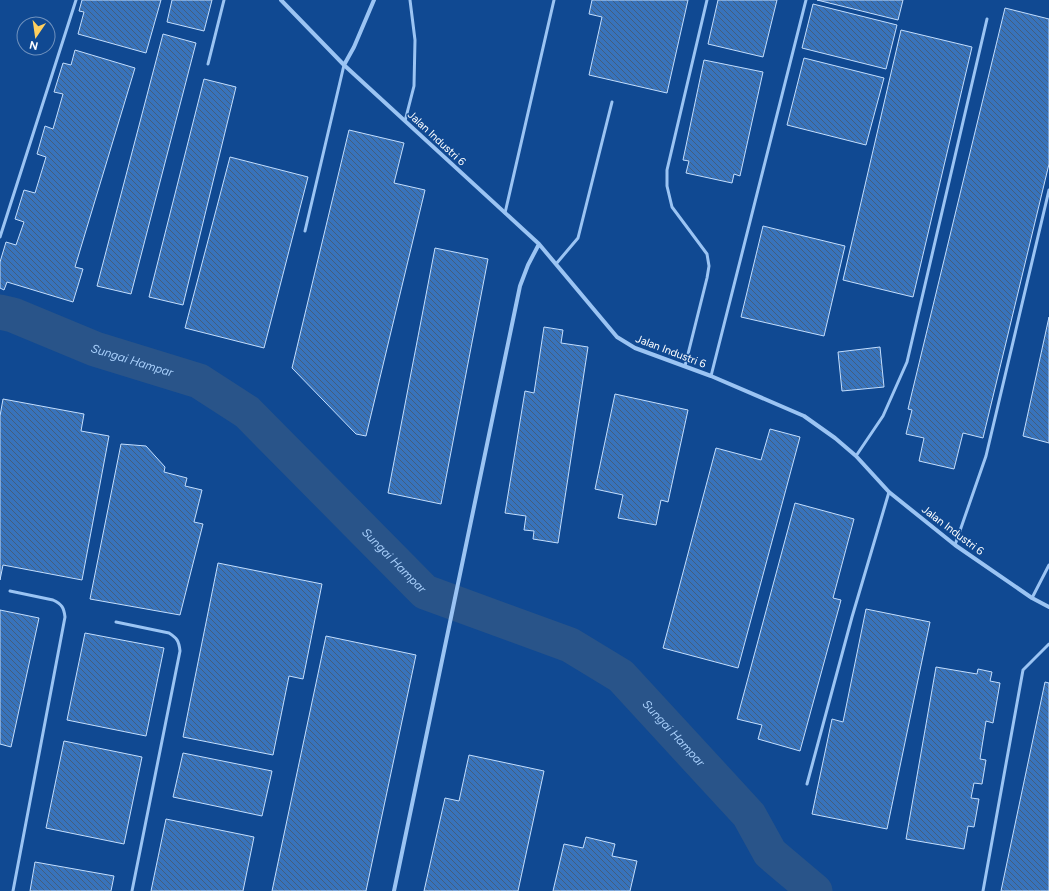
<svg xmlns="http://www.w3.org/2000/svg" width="1049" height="891" viewBox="0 0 1049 891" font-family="Figtree,sans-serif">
<defs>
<pattern id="building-back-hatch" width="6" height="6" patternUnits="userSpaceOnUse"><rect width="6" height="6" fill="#3873bb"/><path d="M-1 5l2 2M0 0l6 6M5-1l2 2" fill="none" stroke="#435e7e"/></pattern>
</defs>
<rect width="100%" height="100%" fill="#104992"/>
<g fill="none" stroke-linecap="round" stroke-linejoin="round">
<path stroke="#295489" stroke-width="35" id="s1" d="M0,312L13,315L95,349L199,381L247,412L425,592L570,645L621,676L749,815L770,853L815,891"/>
</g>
<path fill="url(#building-back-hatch)" stroke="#c3defe" d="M82,0H161L146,53L78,34L84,12L79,11Z
M172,0H212L204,31L167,22Z
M592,0H688L667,93L589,75L602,17L589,14Z
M718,0H777L763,57L708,44Z
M817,0H903L898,20Z
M813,4L897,25L886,69L802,48Z
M1005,8L1049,19V164L983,438L963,433L954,469L919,461L924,438L906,434L912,410L908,409Z
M901,30L972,47L913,297L843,280Z
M163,34L196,43L131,294L97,286Z
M75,50L135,68L75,267L83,269L73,302L7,282L4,290L0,288V262L6,242L16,245L24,222L15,219L24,190L35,193L46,157L37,154L45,126L53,129L63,94L54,92L63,63L71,65Z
M804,58L884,78L866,145L787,125Z
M704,60L763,72L740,176L734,174L732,183L686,173L689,161L683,160Z
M204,79L236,87L183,305L149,297Z
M349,130L404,143L394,183L425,190L366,436L356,434L292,368Z
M230,157L308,177L264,348L185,328Z
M763,226L845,246L824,336L741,317Z
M435,248L488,259L441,504L388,493Z
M1049,317V443L1023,436Z
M544,327L563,330L561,343L588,347L558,543L533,539L534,531L524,530L526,516L505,513L525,391L534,393Z
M880,347L884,387L842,391L838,352Z
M615,394L688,410L668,502L661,500L656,525L618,518L623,495L595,489Z
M3,399L84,414L81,431L109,436L82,580L3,565L0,580V416Z
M770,429L800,437L738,668L663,648L716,448L761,460Z
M121,444L146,446L165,467L164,472L187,478L185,486L202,490L194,522L203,524L180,615L90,599Z
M795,503L854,519L833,598L841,600L800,751L758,739L762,725L737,719Z
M218,563L322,584L303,679L289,676L273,755L183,737Z
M866,609L930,622L887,829L812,814L832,719L843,722Z
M0,610L39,618L11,747L0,744Z
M85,633L164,648L146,736L67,720Z
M326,636L416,655L366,891H272Z
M936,667L977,674L978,669L992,672L990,681L1000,683L993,723L986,721L980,759L986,760L982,784L974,783L971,798L979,799L974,827L968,826L964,849L906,839Z
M1045,682L1049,683V891H1001Z
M64,741L142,757L124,844L46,828Z
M183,753L272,771L262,816L173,797Z
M469,755L544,771L518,891H424L445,798L459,801Z
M166,819L254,837L243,891H151Z
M586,837L615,844L612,856L637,861L630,891H553L564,844L583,848Z
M35,862L114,876L111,891H30Z"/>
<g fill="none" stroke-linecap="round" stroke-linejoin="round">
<path stroke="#9bc4f3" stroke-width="3" d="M208,64L224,0
M405,121L414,86L415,40L410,0
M505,213L554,0
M305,231L344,65
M0,237L76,0
M556,264L578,238L612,102
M685,366L707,278L709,266L707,254L672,207L667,186V170L707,0
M711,376L806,0
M856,456L883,416L907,362L987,19
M955,545L986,456L1049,190
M10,591L53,600C62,604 64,608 65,617L13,891
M1032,598L1049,565
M116,622L169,633C177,638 179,641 180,651L132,891
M807,784L852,617L889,492
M983,891L1023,670L1049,644"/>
<path stroke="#9bc4f3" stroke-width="4" d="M281,0L344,65L539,244L617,337L635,348L711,376L804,416L835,438L856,456L889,492L955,545L1032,598L1049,607
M344,65L354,47L374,0
M394,891L520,286L528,265L539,244"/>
</g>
<g text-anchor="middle" stroke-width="3" stroke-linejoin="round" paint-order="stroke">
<g font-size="11" fill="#fff" stroke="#104992">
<text transform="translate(437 138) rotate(43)" y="4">Jalan Industri 6</text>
<text transform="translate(671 351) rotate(21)" y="4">Jalan Industri 6</text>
<text transform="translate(953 530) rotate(37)" y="4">Jalan Industri 6</text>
</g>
<g font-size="12" font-style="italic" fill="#a7cefa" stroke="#104992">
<text dy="4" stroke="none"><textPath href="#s1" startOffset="141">Sungai Hampar</textPath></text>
<text dy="4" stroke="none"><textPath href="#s1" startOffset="477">Sungai Hampar</textPath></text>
<text dy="4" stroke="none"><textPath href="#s1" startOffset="813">Sungai Hampar</textPath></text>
</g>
</g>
<g transform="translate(36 36) rotate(193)"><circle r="19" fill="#104992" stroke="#7092be"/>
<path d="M0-3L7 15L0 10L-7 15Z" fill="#ffcf5e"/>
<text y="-6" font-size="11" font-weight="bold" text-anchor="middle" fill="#ffffff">N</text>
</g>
</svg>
